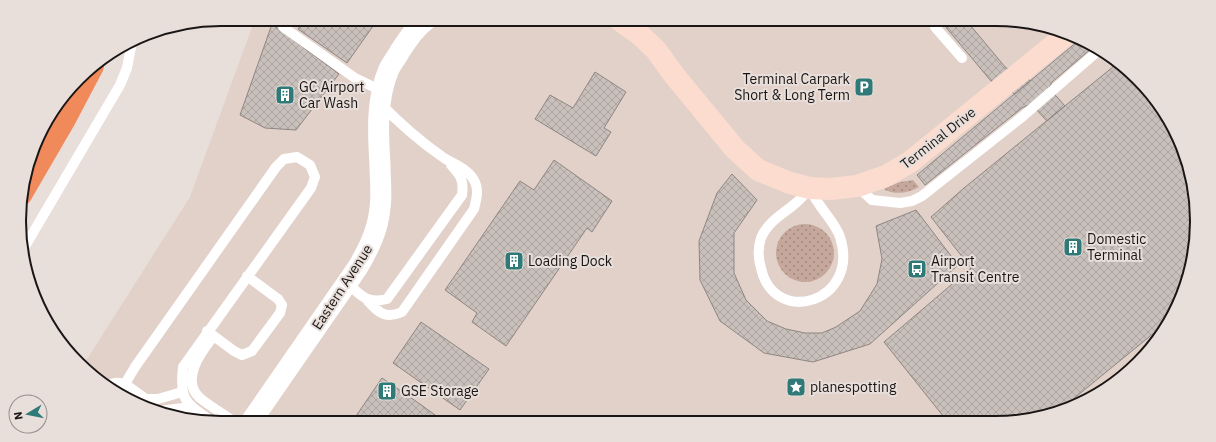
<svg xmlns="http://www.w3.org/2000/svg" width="1216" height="442" viewBox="0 0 1216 442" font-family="'IBM Plex Sans',sans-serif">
<defs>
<pattern id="green-dots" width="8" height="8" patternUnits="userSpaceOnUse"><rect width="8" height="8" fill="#c5a89b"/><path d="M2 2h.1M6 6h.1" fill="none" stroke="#9f887d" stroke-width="1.8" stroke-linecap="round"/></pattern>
<pattern id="building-cross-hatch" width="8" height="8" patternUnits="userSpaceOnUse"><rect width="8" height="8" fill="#c9c0bc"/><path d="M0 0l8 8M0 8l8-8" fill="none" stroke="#aca4a1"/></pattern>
</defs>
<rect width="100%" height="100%" fill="#e8deda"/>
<path fill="#e2d1c9" d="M255,19H995L1047,26L1118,61L1170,120L1195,194L1190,273L1170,322L1128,373L1084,402L1022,421L221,423L169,416L109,389L84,364L190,197Z"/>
<path fill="url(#green-dots)" d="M913,180L919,187C908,193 897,195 885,190V188L900,182Z
M776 253a29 29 0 1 1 58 0a29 29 0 1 1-58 0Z"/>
<path fill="url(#building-cross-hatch)" stroke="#8f8683" d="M305,19H378L347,63L298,29Z
M939,19H965L1006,68L1027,77L1030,81L1015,94L991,81Z
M272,24L339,74L296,130L265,128L240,115Z
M1078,41L1092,48L1052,82L1049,88L1065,106L1047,121L1031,104L1022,108L925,185L917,175Z
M1119,62L1170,120L1195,194L1190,273L1171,319L1061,409L1022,421H947L884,342L971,268L931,217L964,188Z
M595,72L626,92L604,128L611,132L596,156L535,119L550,95L573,108Z
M554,160L612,201L592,232L587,228L506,346L472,322L477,313L445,290L520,181L534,190Z
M732,174L757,200L734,233V273L746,300L767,321L786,329L805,333H822L836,327L860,311L877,284L882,259L876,226L916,210L958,265L870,344L813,362L764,353L720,321L700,280L699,241L717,193Z
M421,322L489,369L460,410L393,363Z
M382,378L420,404L446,423H359L354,419Z"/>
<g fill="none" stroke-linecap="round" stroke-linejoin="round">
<path stroke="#fff" stroke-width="10" d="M284,19L283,27L355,78L382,91
M935,27L962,58
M857,186L872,200L900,203L912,201L922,196L1022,117L1098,51
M810,188C813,194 815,199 819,204C826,215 836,225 840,237C861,302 774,328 761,268C758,258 758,247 761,238C768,221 785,213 797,202C802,198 806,193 810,188Z
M24,248L120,85L127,68L132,42
M347,283C362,296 366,304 387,299L462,195C464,180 461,176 451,165
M368,301C379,313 385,319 402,312L474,209C476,201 479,191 475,182C469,169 455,165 444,158C421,142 399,123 380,103
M207,331L234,351L242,355L252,351L280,313L282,305L278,299L247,276
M213,337C201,352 180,380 200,398C211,407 225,415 236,423
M107,387C111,382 119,382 125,384
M182,392L158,399H146L125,384L135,367L276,167L284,159L297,157L310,165L315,177L311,188L183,367C179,401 186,403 213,422
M159,411L183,408L196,410"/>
<path stroke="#fff" stroke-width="21" d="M250,423L358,267C369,248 378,230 380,208C382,194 380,179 380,165C378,134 376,99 389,69C392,63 397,57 400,51C408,39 415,28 427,19"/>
<path stroke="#fbdcce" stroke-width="22" d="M618,19L639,34L656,50L674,75L735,149L758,170L790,183L810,188L831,189L857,186L886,176L910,162L1066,35"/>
<path stroke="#f18a5b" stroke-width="22" d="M21,195L64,121L93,66"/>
</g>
<defs>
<g id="parking-square" transform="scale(1)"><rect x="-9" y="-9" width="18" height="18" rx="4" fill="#2f7978" stroke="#e8deda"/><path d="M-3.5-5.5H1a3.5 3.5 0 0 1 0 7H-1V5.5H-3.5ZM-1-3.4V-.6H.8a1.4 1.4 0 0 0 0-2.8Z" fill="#fff"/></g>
<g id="building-square" transform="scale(1)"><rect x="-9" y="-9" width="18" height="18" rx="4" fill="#2f7978" stroke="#e8deda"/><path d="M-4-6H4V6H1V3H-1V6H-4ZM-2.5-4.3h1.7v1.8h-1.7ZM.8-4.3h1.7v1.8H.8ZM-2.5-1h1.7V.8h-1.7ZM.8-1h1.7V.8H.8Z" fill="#fff"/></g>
<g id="bus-square" transform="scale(1)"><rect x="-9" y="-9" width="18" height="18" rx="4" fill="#2f7978" stroke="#e8deda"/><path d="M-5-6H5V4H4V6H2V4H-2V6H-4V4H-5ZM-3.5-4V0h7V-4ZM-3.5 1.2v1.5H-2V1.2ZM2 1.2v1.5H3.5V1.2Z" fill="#fff"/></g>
<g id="sight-square" transform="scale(1)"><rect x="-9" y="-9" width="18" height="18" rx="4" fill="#2f7978" stroke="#e8deda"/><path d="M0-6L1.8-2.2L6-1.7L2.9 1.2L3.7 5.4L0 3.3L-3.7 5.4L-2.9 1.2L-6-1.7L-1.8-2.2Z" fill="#fff"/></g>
</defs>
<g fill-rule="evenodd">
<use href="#parking-square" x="864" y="87"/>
<use href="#building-square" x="285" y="95"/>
<use href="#building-square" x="1073" y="247"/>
<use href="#building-square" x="514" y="261"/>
<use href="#bus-square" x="917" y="269"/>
<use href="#sight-square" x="796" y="387"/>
<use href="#building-square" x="387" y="391"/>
</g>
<g text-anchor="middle" stroke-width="4" stroke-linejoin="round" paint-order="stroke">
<g font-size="14" fill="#1a1615" stroke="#e8deda" text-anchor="start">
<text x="850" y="84" text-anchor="end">Terminal Carpark<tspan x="850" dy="16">Short &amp; Long Term</tspan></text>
<text x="299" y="92">GC Airport<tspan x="299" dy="16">Car Wash</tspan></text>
<text x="1087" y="244">Domestic<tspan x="1087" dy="16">Terminal</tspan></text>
<text x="528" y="266">Loading Dock</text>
<text x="931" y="266">Airport<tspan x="931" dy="16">Transit Centre</tspan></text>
<text x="810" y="392">planespotting</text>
<text x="401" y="396">GSE Storage</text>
</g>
<g font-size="14" fill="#1a1615" stroke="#e8deda">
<text transform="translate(938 138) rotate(-38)" y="5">Terminal Drive</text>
<text transform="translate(342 287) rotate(-57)" y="5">Eastern Avenue</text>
</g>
</g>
<path d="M0 0H1216V442H0ZM221 26H995A195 195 0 0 1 1190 221V221A195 195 0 0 1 995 416H221A195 195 0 0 1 26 221V221A195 195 0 0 1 221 26Z" fill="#e8deda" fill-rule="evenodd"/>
<path fill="none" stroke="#1a1615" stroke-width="2" d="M221 26H995A195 195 0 0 1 1190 221V221A195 195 0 0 1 995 416H221A195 195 0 0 1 26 221V221A195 195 0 0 1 221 26Z"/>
<g transform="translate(28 414) rotate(260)"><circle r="19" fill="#e8deda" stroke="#968e8b"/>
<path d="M0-3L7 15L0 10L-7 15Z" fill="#2f7978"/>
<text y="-6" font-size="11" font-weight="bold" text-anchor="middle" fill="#1a1615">N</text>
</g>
</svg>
